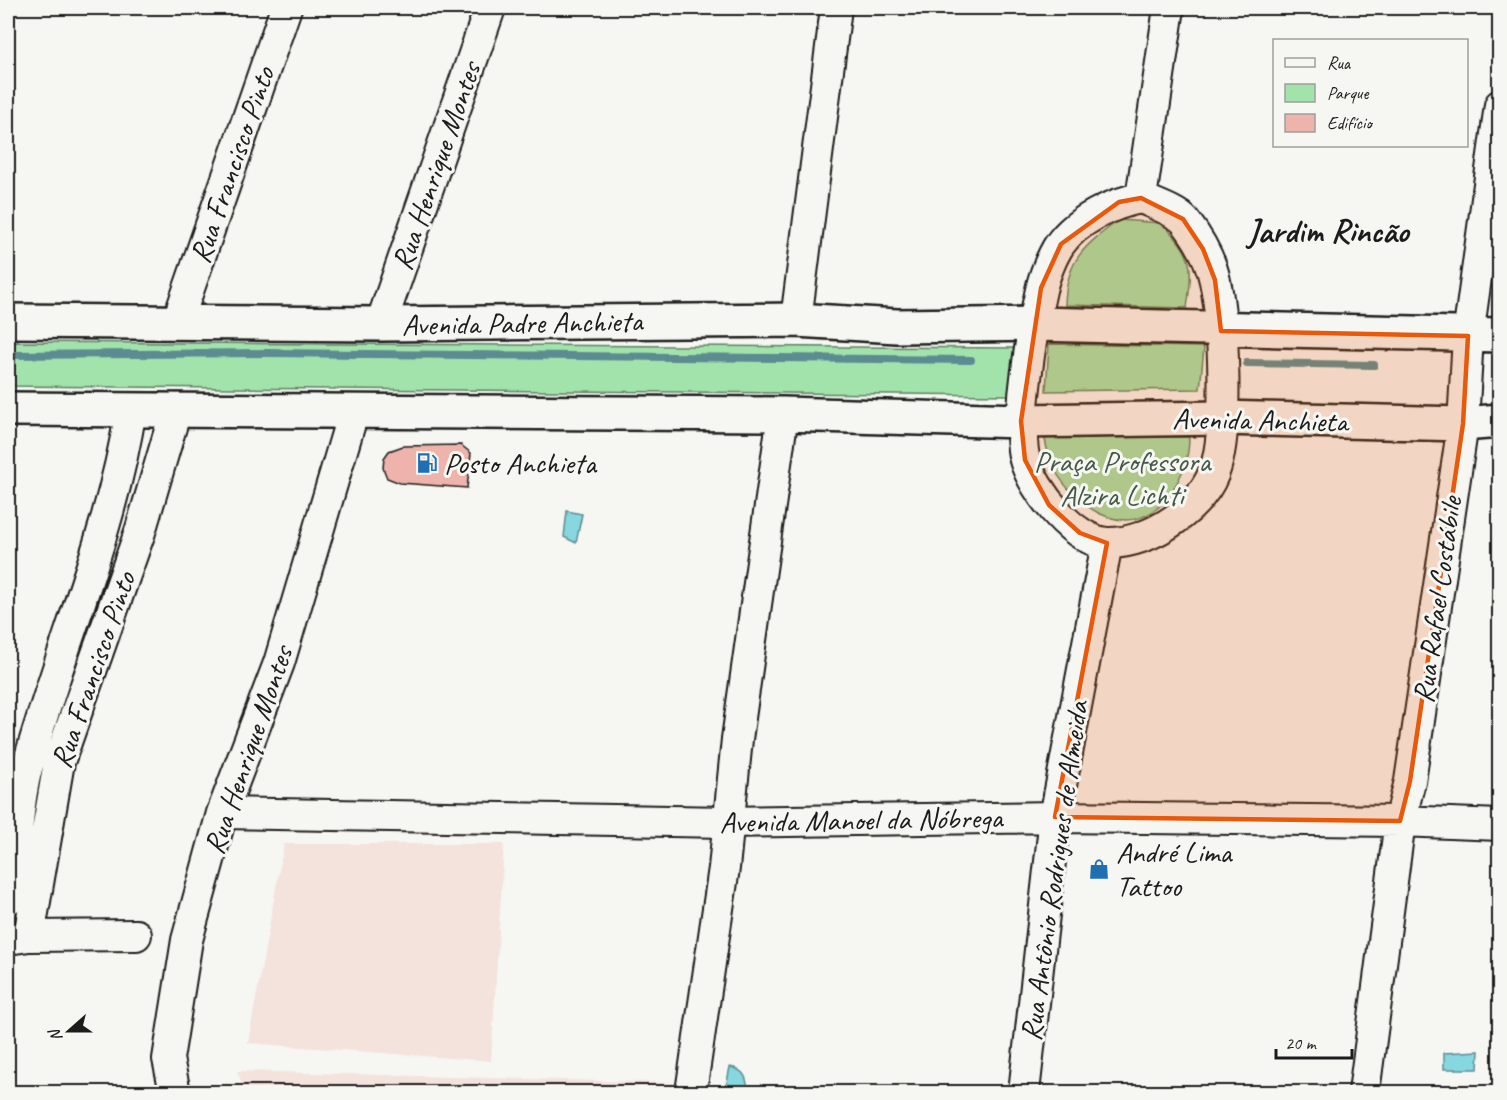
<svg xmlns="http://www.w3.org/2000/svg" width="1507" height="1100" viewBox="0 0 1507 1100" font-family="Caveat,sans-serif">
<rect width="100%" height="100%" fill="#f6f6f2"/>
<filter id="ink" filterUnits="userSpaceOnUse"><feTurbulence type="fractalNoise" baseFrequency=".0167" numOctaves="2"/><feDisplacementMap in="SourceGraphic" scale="12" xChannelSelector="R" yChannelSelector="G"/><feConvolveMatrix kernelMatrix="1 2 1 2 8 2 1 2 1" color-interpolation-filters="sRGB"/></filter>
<g filter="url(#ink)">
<path fill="#f4e2dc" d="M284,844H504L491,1061L248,1043Z
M237,1071L674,1083L672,1092H245Z"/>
<path fill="#a2e3ac" stroke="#5f8064" stroke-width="1.5" d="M1119,220L1162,223C1194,256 1193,264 1187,308L1065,305C1066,260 1084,246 1119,220Z
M8,342L1018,348L1012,395L8,386Z
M1049,344L1204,347L1200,389L1046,391Z
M1044,436L1189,437C1189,459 1183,474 1171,493C1134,546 1078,512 1053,467C1048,459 1047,446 1044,436Z"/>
<path fill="#86d7e0" stroke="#5c8c92" stroke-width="1.5" d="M567,511L582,514L576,543L564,537Z
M1479,1051L1478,1069H1444V1053Z
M730,1067C745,1070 747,1078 748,1092H725Z"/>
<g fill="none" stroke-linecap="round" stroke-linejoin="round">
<path stroke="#5c8c92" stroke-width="8" d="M8,355L266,353L971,360
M1247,363L1374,365"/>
</g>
<path fill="#eeb3aa" stroke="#1c1c1c" stroke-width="1.5" d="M461,445L471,453L467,488L400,483L387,478L383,468L384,458L389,451L403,446Z"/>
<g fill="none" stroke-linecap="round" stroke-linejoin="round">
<g stroke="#1c1c1c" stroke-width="34">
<path id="minor" d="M1141,198C1154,204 1176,211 1185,221C1198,238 1211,260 1215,281C1224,323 1228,427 1216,466C1205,507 1150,544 1108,543C1074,542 1034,491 1025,460C1015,429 1033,324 1041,290C1044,276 1052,256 1060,244C1077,220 1113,203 1141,198Z
M1141,198L1169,8
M796,320L836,8
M177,323L286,8
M381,324L490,8
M222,813L727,822L1055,817L1400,821L1500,825
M8,899C18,856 15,811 27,768C60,648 112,532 131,409
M29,936L59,762L140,532L176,410
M8,939L29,936L136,935
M175,1092L168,1059L187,940L222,813L279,663L353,413
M691,1092L724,868L737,739L783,414
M1024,1092L1055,817L1107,543
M1364,1092L1400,821L1410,781L1463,424L1468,336L1500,105"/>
</g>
<g stroke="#1c1c1c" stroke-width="38">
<path id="major" d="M8,321L381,324L796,320L897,326L1035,324L1500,335
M8,409L783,414L1021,421L1222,418L1463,424L1500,421"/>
</g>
<use href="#minor" stroke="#f6f6f2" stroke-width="30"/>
<use href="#major" stroke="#f6f6f2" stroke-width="33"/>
</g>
</g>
<path fill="#e8590c" fill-opacity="0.2" stroke="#e8590c" stroke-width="4.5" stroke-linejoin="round" d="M1141,198L1183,219L1203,249L1215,280L1221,331L1468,336L1463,424L1410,781L1400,821L1055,817L1107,543L1080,533L1049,505L1025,460L1021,421L1041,288L1061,244L1119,202Z"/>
<defs>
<g id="fuel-bare" transform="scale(1.62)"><path d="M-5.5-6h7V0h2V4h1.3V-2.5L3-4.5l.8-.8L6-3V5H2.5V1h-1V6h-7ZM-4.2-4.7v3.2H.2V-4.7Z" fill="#1f6fb2" stroke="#f6f6f2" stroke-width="2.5" paint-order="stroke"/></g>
<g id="shop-bare" transform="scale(1.62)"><path d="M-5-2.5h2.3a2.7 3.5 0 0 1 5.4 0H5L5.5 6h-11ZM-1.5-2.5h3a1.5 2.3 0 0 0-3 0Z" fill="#1f6fb2" stroke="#f6f6f2" stroke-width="2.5" paint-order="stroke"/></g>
</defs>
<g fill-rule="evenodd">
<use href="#fuel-bare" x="427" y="463"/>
<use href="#shop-bare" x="1099" y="869"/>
</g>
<g text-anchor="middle" stroke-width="6" stroke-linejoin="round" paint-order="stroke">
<g font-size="30" fill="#1c1c1c" stroke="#f6f6f2">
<text transform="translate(232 165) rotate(-71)" y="10">Rua Francisco Pinto</text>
<text transform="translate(436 166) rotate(-71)" y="10">Rua Henrique Montes</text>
<text transform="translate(522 323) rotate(-1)" y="10">Avenida Padre Anchieta</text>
<text transform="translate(1260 420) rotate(1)" y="10">Avenida Anchieta</text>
<text transform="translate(1437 600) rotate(-82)" y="10">Rua Rafael Costábile</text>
<text transform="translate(93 670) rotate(-71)" y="10">Rua Francisco Pinto</text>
<text transform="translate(248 750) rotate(-71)" y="10">Rua Henrique Montes</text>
<text transform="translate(861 820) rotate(-1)" y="10">Avenida Manoel da Nóbrega</text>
<text transform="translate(1054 871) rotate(-82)" y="10">Rua Antônio Rodrigues de Almeida</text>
</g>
<g font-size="30" fill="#445847" stroke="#f6f6f2">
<text x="1122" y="471">Praça Professora<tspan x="1122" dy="34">Alzira Lichti</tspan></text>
</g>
<g font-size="30" fill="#1c1c1c" stroke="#f6f6f2" text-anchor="start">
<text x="444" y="473">Posto Anchieta</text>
<text x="1116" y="862">André Lima<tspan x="1116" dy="34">Tattoo</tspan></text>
</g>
<g font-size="33" font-weight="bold" fill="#1c1c1c" stroke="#f6f6f2">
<text x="1328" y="242">Jardim Rincão</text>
</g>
</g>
<rect width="1507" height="1100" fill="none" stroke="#f6f6f2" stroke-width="30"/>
<rect x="15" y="15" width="1477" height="1070" fill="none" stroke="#1c1c1c" stroke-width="2" filter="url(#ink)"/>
<rect x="1273" y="39" width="195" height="108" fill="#f6f6f2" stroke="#9f9f9c" stroke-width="1.5"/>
<rect x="1285" y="58" width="30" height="9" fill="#f6f6f2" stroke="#9f9f9c" stroke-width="1.5"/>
<text x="1327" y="69" font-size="18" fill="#1c1c1c">Rua</text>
<rect x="1285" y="84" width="30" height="18" fill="#a2e3ac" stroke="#9f9f9c" stroke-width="1.5"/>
<text x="1327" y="99" font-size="18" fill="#1c1c1c">Parque</text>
<rect x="1285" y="114" width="30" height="18" fill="#eeb3aa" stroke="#9f9f9c" stroke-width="1.5"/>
<text x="1327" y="129" font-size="18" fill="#1c1c1c">Edifício</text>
<g transform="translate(69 1031) rotate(249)" stroke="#f6f6f2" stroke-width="4.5" paint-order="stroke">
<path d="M0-4.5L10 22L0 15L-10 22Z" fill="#1c1c1c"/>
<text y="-9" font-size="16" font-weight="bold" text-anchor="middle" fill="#1c1c1c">N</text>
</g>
<path d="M1276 1049v9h76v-9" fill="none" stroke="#1c1c1c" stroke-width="3"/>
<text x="1285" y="1049" font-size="18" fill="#1c1c1c" stroke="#f6f6f2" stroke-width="4.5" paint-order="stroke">20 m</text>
</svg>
